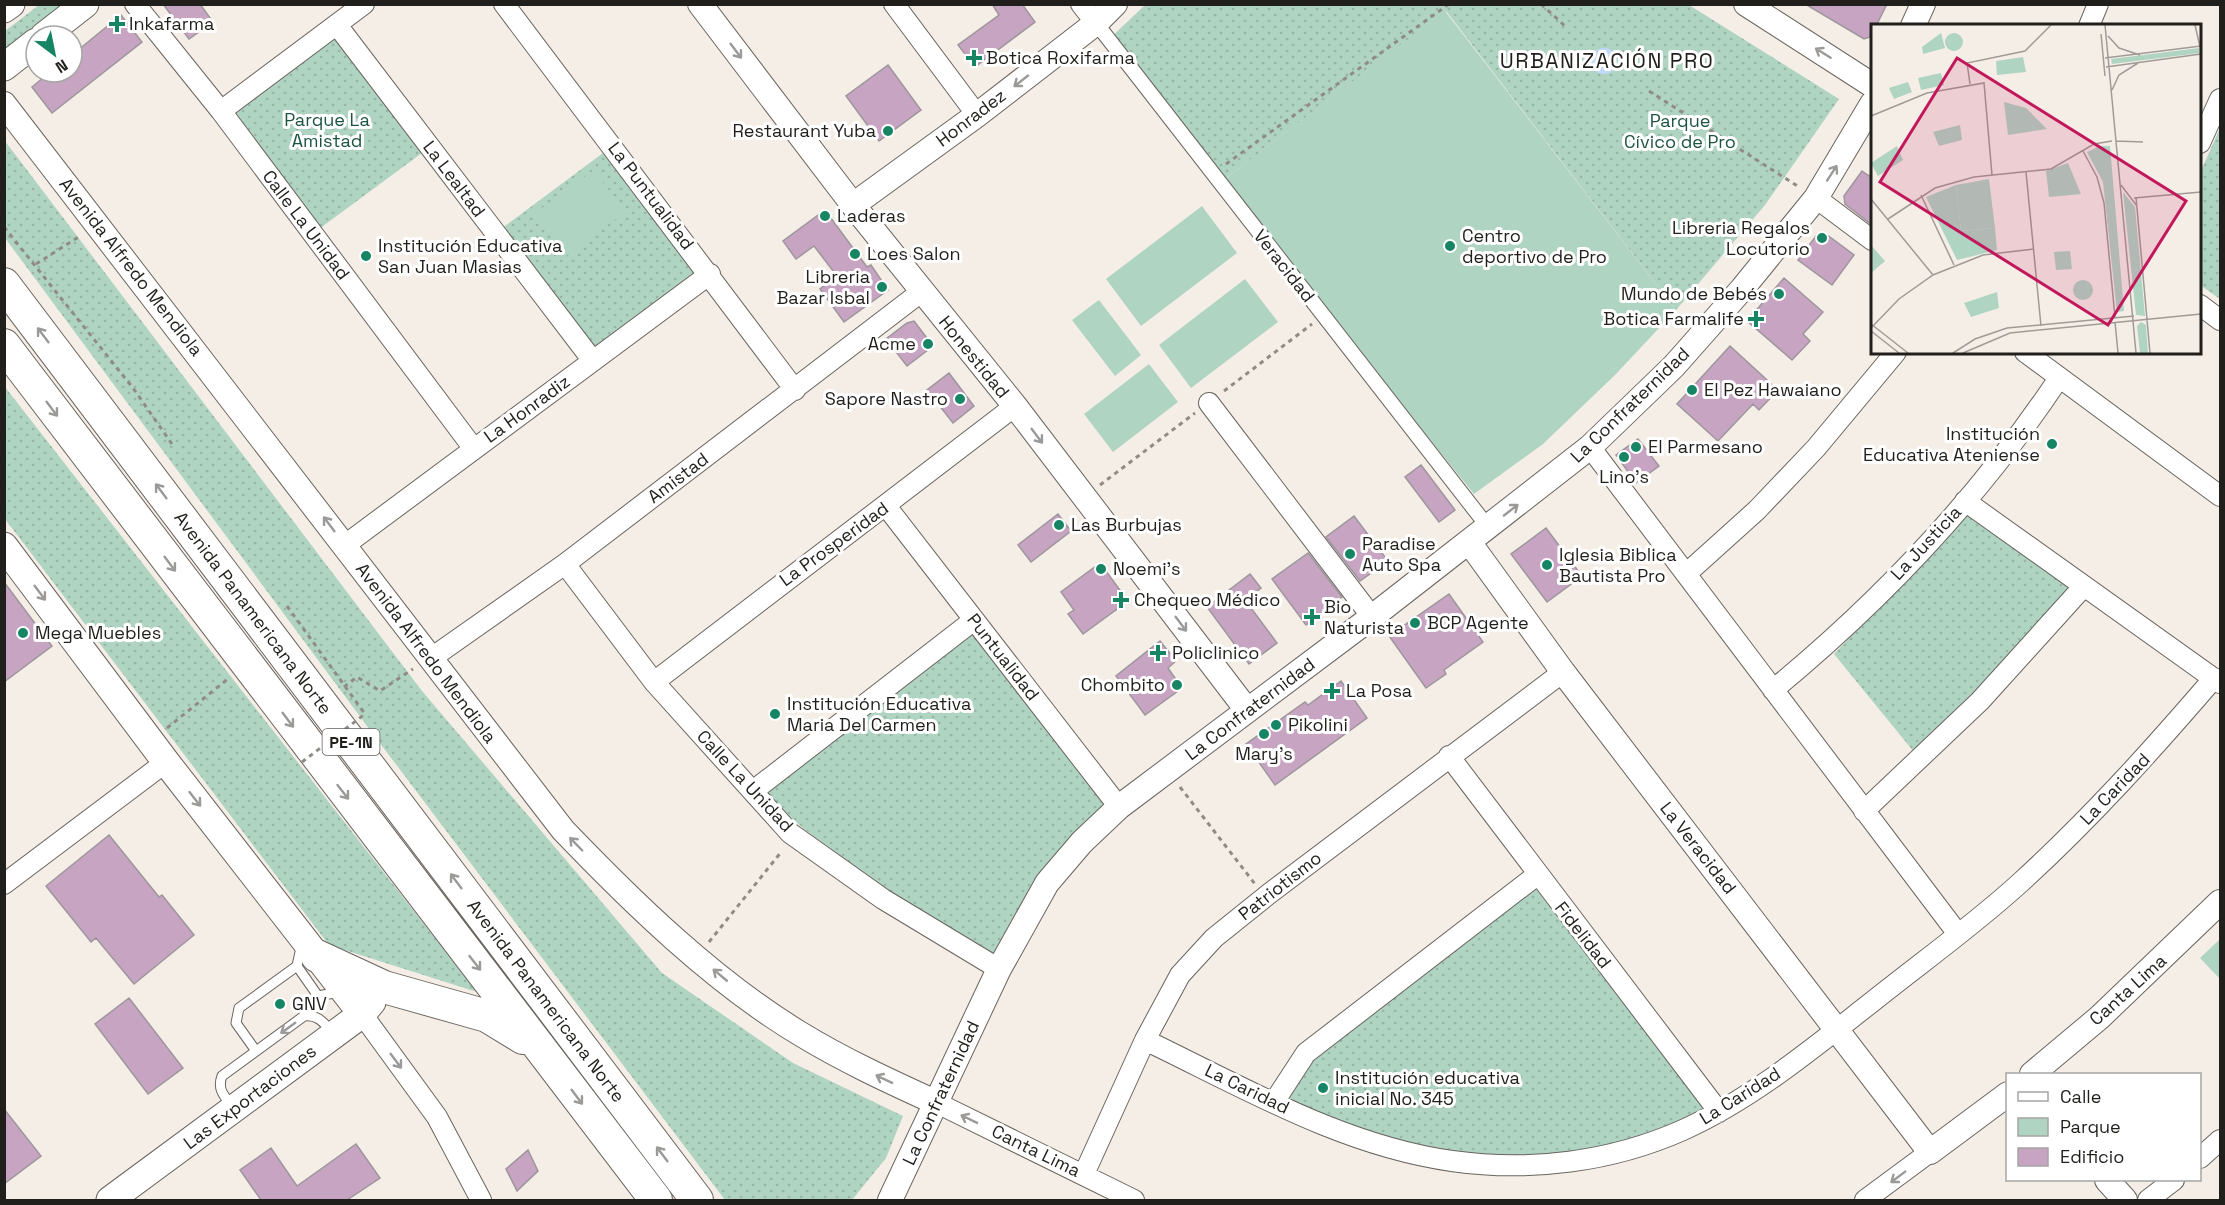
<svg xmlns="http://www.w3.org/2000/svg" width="2225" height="1205" viewBox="0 0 2225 1205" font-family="'Space Grotesk',sans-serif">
<defs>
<pattern id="green-dots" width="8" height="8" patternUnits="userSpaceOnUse" patternTransform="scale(1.5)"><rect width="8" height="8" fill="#b0d4c2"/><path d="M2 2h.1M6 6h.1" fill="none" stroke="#97b6a6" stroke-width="1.8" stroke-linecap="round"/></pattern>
</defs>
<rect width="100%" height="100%" fill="#f5eee7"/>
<path fill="url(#green-dots)" d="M39,5H69L5,53V31Z
M1145,5H1689L1839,99L1765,205L1676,310L1446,11L1221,182L1107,41Z
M336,34L426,150L319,229L230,113Z
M2220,128V299L2200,285V173Z
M5,141L422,691L662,973L793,1063L903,1116L886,1158L852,1200H725L367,726L5,238Z
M607,150L700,272L594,352L501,229Z
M5,387L477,992L329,945L5,519Z
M1969,511L2074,586L1989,678L1914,752L1834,654Z
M973,634L1106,806L995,956L891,893L804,829L763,793Z
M1535,887L1705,1108C1605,1170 1457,1169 1349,1127C1328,1119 1307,1108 1287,1098L1313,1057Z"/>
<path fill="#b0d4c2" d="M1445,11L1676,310L1615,375L1543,444L1474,494L1221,182Z
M594,170L625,212L566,256L535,213Z
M1202,206L1237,253L1141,326L1106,279Z
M1245,279L1278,322L1191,388L1159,345Z
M1099,300L1141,355L1115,376L1072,320Z
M1149,364L1178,402L1113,452L1084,414Z
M2220,939V979L2200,958Z"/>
<path fill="#c1d9fd" d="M1591 61a13 13 0 1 1 26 0a13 13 0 1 1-26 0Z"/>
<path fill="#c6a4c2" stroke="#9d969c" stroke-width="1.5" d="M163,4H200L213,22L189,39Z
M992,4H1022L1035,22L975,67L958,45L999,15Z
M1805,4H1887L1876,26H1872L1870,37L1864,39Z
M121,15L142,42L52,113L32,87L50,72H72V55Z
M888,65L921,110L879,141L846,96Z
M1862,171L1872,178V225L1845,204L1844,196Z
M825,210L867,267L871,265L888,290L844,322L820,289L837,276L814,246L796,259L783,241Z
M1826,234L1854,255L1832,285L1798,260L1816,236Z
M1784,278L1823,312L1803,334L1810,341L1792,360L1747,321Z
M914,321L933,346L907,366L886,339L907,323Z
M1730,346L1778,390L1759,410L1753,404L1718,441L1677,404Z
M949,373L974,406L953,423L927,390Z
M1638,439L1659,466L1636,483L1616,455Z
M1421,465L1455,510L1439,522L1405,477Z
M1058,514L1071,531L1031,562L1018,545Z
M1354,516L1388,561L1360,581L1326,537Z
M1546,528L1582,576L1547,602L1511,554Z
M1308,553L1342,597L1306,625L1272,579Z
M1100,563L1128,601L1083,634L1068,614L1074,610L1061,592Z
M1250,574L1261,588L1245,600L1277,643L1249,664L1207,607Z
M4,582L52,646L4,682Z
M1449,594L1483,642L1444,670L1446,674L1426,688L1389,636Z
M1160,641L1176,661L1168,668L1182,688L1145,715L1116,676Z
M1341,681L1367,718L1275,785L1246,744L1305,702L1308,705Z
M109,835L159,897L162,895L194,935L134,984L96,938L91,942L46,886Z
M129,998L183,1068L148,1094L95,1024Z
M4,1109L41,1156L4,1184Z
M356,1144L380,1178L347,1200H261L240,1170L271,1148L297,1186Z
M528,1150L538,1171L517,1191L506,1169Z"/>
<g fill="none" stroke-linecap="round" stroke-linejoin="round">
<g stroke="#6a645e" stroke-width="11">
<path id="service" d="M302,943L297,966L318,996L339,992
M256,1051L236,1023L239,1008L297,966
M232,1106C224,1096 217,1089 222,1076L304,1016C318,1014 324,1023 333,1033"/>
</g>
<g stroke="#6a645e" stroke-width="16">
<path id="pedestrian" d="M1096,23L1488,527"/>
</g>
<g stroke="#6a645e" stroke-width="22">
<path id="minor" d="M135,4L221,111L474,449
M504,4L795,390
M894,4L977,115
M1081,4L1096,23
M337,25L593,361
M2089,26L2098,4
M221,111L364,4
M2200,143L2220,99
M1816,198L1872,240
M2200,305L2220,320
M2025,352L2220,496
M1209,403L1372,617
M1590,447L1958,934
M1965,501L2220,683
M886,506L1119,807
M345,545L710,274
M565,564L654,682L790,833L883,899L999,969
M1686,574L1757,510L1816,448L1896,352
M430,659L565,564L921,292
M654,682L1015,406
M1773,690C1881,601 1981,495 2059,378
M1449,756L1719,1112
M753,791L974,620
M1864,811L1980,701L2084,586
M4,884L166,762
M362,1014L437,1117L481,1200
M1145,1040C1243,1087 1343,1146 1452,1161C1530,1172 1611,1162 1683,1130C1752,1099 1813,1048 1872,1002C1922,962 1974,925 2021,882C2091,818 2153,749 2214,678
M1274,1102L1306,1053L1537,875
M937,1103L1134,1200
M2200,1158L2220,1140
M1084,1174L1145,1040L1180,975L1214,938L1270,893L1563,672
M1865,1200L1930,1152
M2148,1200L2174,1180"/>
</g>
<g stroke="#6a645e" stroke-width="26">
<path id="tertiary" d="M700,4L853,205L1015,406L1247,710
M1746,4L1872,85
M1913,26L1923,4
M4,104L563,830C632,902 713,981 799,1033C843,1060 891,1082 937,1103
M853,205L977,115L1096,23L1115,4
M1469,542L1563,672L1930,1152L2008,1094
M2032,1074L2100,1017L2220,902
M2107,1180L2125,1200
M890,1200L999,969L1047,883L1082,842L1119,807L1372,617L1590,447L1674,366L1742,289L1816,198L1872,104"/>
</g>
<g stroke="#6a645e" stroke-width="29">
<path id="secondary" d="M4,9L11,4
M44,36L85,4
M4,67L36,42
M4,546L166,762L362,1014
M110,1200L362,1014L372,1002"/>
</g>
<g stroke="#6a645e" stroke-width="34">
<path id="trunk" d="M4,284L697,1200
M4,345L656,1200
M317,956L384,987L487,1016L523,1038"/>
</g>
<path stroke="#908b86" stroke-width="3" stroke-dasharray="4.5 4.5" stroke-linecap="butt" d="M1541,4L1565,26
M1649,91L1799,187
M1226,164L1449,4
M4,227L133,388L174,447
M36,264L80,236
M1224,391L1312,324
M1100,485L1195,413
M287,606L365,714
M344,687L357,677L380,691L413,669
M167,728L229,678
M1180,787L1255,884
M709,942L782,851"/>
<use href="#service" stroke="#fff" stroke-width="9"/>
<use href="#pedestrian" stroke="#fff" stroke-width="14"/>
<use href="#minor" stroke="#fff" stroke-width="20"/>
<use href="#tertiary" stroke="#fff" stroke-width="24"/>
<use href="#secondary" stroke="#fff" stroke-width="27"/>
<use href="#trunk" stroke="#fff" stroke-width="32"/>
<path stroke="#908b86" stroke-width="3" stroke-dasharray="4.5 4.5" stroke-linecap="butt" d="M302,762L365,714"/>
</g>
<defs><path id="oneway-shaft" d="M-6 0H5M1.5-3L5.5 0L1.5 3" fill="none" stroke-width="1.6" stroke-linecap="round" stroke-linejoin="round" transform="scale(1.5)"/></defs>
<g stroke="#9b9a99">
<use href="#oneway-shaft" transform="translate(736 51) rotate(53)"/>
<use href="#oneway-shaft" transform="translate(1823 53) rotate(-148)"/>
<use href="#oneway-shaft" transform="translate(1021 81) rotate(142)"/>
<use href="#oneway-shaft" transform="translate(1832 173) rotate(-57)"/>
<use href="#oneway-shaft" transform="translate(43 335) rotate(-127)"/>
<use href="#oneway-shaft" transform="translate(52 409) rotate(53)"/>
<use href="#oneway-shaft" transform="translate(1037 436) rotate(53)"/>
<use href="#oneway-shaft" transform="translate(161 491) rotate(-127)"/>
<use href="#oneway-shaft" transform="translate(1511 510) rotate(-38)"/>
<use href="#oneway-shaft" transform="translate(329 524) rotate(-127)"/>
<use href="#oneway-shaft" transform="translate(170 564) rotate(53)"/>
<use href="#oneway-shaft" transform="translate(40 593) rotate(53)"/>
<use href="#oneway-shaft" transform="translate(1181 624) rotate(53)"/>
<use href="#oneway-shaft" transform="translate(288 720) rotate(53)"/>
<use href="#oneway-shaft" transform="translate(343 792) rotate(52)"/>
<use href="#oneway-shaft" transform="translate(195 799) rotate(52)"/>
<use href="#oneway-shaft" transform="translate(576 844) rotate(-134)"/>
<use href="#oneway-shaft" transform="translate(456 881) rotate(-127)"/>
<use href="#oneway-shaft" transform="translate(475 963) rotate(52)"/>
<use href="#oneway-shaft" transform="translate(720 975) rotate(-140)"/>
<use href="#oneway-shaft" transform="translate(288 1028) rotate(144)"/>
<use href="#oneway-shaft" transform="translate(396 1061) rotate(53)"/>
<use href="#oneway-shaft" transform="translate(884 1079) rotate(-155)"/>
<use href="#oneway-shaft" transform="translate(577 1097) rotate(53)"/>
<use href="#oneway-shaft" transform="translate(969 1119) rotate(-154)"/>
<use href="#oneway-shaft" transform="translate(662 1154) rotate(-127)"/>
<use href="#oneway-shaft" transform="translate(1898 1177) rotate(143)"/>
</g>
<g fill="#168563" stroke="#fff" stroke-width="2">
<path d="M114 15h6v6h6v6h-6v6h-6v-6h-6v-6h6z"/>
<path d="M971 49h6v6h6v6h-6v6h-6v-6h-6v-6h6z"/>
<circle cx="888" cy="131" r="6"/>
<circle cx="825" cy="216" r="6"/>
<circle cx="1822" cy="238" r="6"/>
<circle cx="1450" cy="246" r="6"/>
<circle cx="855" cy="254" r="6"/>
<circle cx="366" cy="256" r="6"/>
<circle cx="882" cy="287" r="6"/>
<circle cx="1779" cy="294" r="6"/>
<path d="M1753 310h6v6h6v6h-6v6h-6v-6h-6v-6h6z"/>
<circle cx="928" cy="344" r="6"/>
<circle cx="1692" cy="390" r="6"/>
<circle cx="960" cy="399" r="6"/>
<circle cx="2052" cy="444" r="6"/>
<circle cx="1636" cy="447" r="6"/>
<circle cx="1624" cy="457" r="6"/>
<circle cx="1059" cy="525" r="6"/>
<circle cx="1350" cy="554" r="6"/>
<circle cx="1547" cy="565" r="6"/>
<circle cx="1101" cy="569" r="6"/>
<path d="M1118 591h6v6h6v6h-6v6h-6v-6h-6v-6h6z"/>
<path d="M1309 608h6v6h6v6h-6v6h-6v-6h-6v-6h6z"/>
<circle cx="1415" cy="623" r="6"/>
<circle cx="23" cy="633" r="6"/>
<path d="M1155 644h6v6h6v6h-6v6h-6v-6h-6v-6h6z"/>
<circle cx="1177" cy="685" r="6"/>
<path d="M1329 682h6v6h6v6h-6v6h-6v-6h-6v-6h6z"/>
<circle cx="775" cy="714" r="6"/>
<circle cx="1276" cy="725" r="6"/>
<circle cx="1264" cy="734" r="6"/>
<circle cx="280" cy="1004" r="6"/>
<circle cx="1323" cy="1088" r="6"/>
</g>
<g text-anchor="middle" stroke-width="6" stroke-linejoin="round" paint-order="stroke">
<rect fill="#fff" stroke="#646260" stroke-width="1.5" x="322.5" y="729" width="57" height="26" rx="4.5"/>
<g font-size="16" font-weight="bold" fill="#211f1c">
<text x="351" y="748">PE-1N</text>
</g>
<g font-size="18" fill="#211f1c" stroke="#fff" text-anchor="start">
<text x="129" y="30">Inkafarma</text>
<text x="986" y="64">Botica Roxifarma</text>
<text x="876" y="137" text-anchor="end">Restaurant Yuba</text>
<text x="837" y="222">Laderas</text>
<text x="1810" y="234" text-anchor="end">Libreria Regalos<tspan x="1810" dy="21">Locutorio</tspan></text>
<text x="1462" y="242">Centro<tspan x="1462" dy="21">deportivo de Pro</tspan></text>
<text x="378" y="252">Institución Educativa<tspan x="378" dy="21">San Juan Masias</tspan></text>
<text x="867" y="260">Loes Salon</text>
<text x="870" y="283" text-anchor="end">Libreria<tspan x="870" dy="21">Bazar Isbal</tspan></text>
<text x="1767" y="300" text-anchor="end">Mundo de Bebés</text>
<text x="1744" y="325" text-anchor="end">Botica Farmalife</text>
<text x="916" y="350" text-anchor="end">Acme</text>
<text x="1704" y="396">El Pez Hawaiano</text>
<text x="948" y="405" text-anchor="end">Sapore Nastro</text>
<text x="2040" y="440" text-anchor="end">Institución<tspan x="2040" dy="21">Educativa Ateniense</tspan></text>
<text x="1648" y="453">El Parmesano</text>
<text x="1624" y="483" text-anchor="middle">Lino's</text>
<text x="1071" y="531">Las Burbujas</text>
<text x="1362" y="550">Paradise<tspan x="1362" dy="21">Auto Spa</tspan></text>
<text x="1559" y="561">Iglesia Biblica<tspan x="1559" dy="21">Bautista Pro</tspan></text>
<text x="1113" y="575">Noemi's</text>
<text x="1134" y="606">Chequeo Médico</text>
<text x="1324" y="613">Bio<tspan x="1324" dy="21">Naturista</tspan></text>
<text x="1427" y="629">BCP Agente</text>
<text x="35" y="639">Mega Muebles</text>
<text x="1172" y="659">Policlinico</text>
<text x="1165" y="691" text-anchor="end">Chombito</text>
<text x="1346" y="697">La Posa</text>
<text x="787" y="710">Institución Educativa<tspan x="787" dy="21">Maria Del Carmen</tspan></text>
<text x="1288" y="731">Pikolini</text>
<text x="1264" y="760" text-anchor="middle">Mary's</text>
<text x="292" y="1010">GNV</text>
<text x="1335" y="1084">Institución educativa<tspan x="1335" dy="21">inicial No. 345</tspan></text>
</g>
<g font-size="18" fill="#211f1c" stroke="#fff">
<text transform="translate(971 118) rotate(-37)" y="6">Honradez</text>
<text transform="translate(454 179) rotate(53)" y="6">La Lealtad</text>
<text transform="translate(651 196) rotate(53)" y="6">La Puntualidad</text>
<text transform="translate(306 225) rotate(53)" y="6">Calle La Unidad</text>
<text transform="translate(1284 266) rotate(52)" y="6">Veracidad</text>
<text transform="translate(131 267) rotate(52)" y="6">Avenida Alfredo Mendiola</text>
<text transform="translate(974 357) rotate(51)" y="6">Honestidad</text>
<text transform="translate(1630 405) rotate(-44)" y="6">La Confraternidad</text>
<text transform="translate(527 409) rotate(-36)" y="6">La Honradiz</text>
<text transform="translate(678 478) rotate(-37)" y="6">Amistad</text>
<text transform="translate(1926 543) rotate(-47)" y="6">La Justicia</text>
<text transform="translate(834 544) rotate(-36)" y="6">La Prosperidad</text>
<text transform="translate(253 613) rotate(53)" y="6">Avenida Panamericana Norte</text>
<text transform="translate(426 653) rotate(53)" y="6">Avenida Alfredo Mendiola</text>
<text transform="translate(1003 657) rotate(52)" y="6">Puntualidad</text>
<text transform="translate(1250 709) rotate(-37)" y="6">La Confraternidad</text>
<text transform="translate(745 781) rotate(47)" y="6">Calle La Unidad</text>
<text transform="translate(2115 789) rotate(-46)" y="6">La Caridad</text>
<text transform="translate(1698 848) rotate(52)" y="6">La Veracidad</text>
<text transform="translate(1280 886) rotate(-38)" y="6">Patriotismo</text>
<text transform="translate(1583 935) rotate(52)" y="6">Fidelidad</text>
<text transform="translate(2128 990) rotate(-42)" y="6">Canta Lima</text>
<text transform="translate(546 1001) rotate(53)" y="6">Avenida Panamericana Norte</text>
<text transform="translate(1247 1089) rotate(26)" y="6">La Caridad</text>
<text transform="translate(941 1093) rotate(-65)" y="6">La Confraternidad</text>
<text transform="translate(1740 1096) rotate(-32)" y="6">La Caridad</text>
<text transform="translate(250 1097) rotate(-37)" y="6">Las Exportaciones</text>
<text transform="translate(1036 1151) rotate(26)" y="6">Canta Lima</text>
</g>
<g font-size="18" fill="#1c543f" stroke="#fff">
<text x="327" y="126">Parque La<tspan x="327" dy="21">Amistad</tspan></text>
<text x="1680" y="127">Parque<tspan x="1680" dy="21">Cívico de Pro</tspan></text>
</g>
<g font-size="21" letter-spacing="1.5" fill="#211f1c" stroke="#fff">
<text x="1607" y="68">URBANIZACIÓN PRO</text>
</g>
</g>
<g transform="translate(1871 24)">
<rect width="330" height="330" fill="#f5eee7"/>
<path d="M70,9L74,24L52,30L51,23ZM74 18a9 9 0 1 1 18 0a9 9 0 1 1-18 0ZM328,24L329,29L241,40L240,35ZM133,78L155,84L176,105L137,111ZM89,101L91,116L68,122L62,108ZM26,122L32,136L7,152L0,139ZM229,122H239L253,287L246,288L232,158L216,128ZM197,139L210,170L178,173L175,147ZM85,161L90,207L124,204L126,226L86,236L55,173ZM252,168L264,183L274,292L265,291ZM0,221L14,237L0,249ZM199,227L201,245L185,246L183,228ZM202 266a10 10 0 1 1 20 0a10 10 0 1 1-20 0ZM126,268L128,284L100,293L93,279ZM270,298L275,301L277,329H269L266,302Z" fill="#b0d4c2"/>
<path d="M152,33L155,48L126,51L125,37ZM70,49L73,61L50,66L47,54ZM37,58L41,68L23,75L18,64ZM118,155L124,204L90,207L85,161Z" fill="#b0d4c2"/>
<path fill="none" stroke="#a09b96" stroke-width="1.5" d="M234,1L265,329M324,1L330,27M230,10L234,52M237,12L248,24L269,31M234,34L330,22M235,43L330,30M99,60L96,39L154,27L180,1M241,66L248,51L267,39M0,92L56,69L113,59L121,151M245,117L272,118M212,127L226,153L233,179L244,293M155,148L170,302M250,161L266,182M50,171L83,241M265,173L279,329M263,174L330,168M0,175L62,251M17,195L64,164L103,153L180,145L223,120L241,117M244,298L247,329M0,300L37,329M0,304L28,275L62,251L112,231L163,225M0,307L28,329M82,329L104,315L136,304L263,292M92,329L139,309L330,290"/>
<path fill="#c2185b" fill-opacity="0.15" stroke="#c2185b" stroke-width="3" d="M86,34L315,177L237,301L9,158Z"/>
<rect width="330" height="330" fill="none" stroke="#211f1c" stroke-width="3"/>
</g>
<rect width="2225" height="1205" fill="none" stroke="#211f1c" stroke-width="12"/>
<rect x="2006" y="1073" width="195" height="108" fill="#ffffff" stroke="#a6a5a4" stroke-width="1.5"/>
<rect x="2018" y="1092" width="30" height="9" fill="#ffffff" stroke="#a6a5a4" stroke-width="1.5"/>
<text x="2060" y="1103" font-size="18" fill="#211f1c">Calle</text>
<rect x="2018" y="1118" width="30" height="18" fill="#b0d4c2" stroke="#a6a5a4" stroke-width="1.5"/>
<text x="2060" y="1133" font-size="18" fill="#211f1c">Parque</text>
<rect x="2018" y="1148" width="30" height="18" fill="#c6a4c2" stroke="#a6a5a4" stroke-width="1.5"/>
<text x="2060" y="1163" font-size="18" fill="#211f1c">Edificio</text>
<g transform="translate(54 54) rotate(148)"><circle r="28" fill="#ffffff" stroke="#a6a5a4" stroke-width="1.5"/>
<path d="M0-4.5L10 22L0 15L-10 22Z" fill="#168563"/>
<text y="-9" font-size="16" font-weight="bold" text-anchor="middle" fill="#211f1c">N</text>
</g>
</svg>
